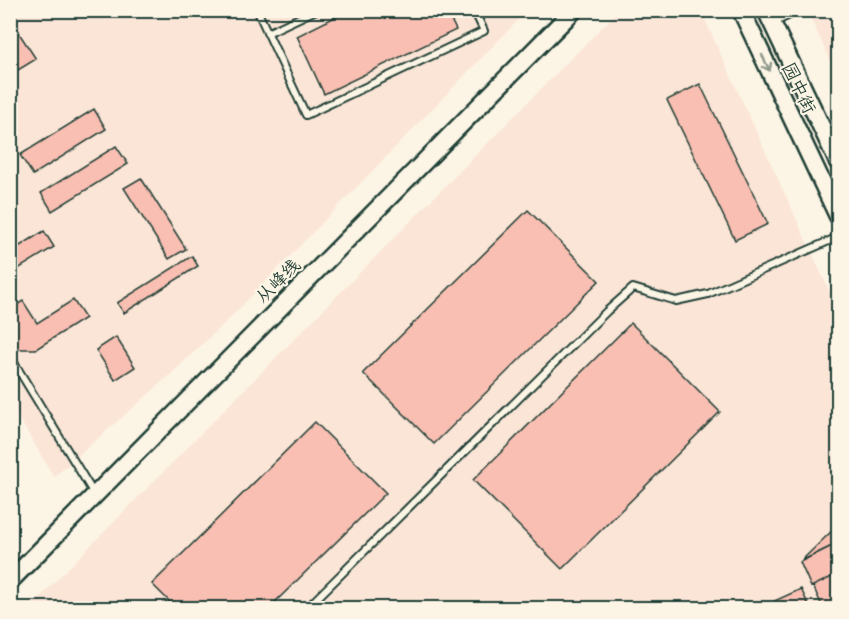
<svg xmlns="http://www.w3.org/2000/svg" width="849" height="619" viewBox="0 0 849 619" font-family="Pangolin,'LXGW WenKai TC',sans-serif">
<rect width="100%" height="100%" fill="#fcf5e5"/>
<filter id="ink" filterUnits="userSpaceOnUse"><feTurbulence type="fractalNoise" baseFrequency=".0167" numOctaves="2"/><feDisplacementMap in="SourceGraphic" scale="12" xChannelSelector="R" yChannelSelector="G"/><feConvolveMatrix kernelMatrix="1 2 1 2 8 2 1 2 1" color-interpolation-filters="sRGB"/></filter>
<g filter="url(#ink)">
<path fill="#fbe5d6" d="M11,11H527L235,313L169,376L54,477L11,405Z
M618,11H701L838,310V608H29Z
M807,11H838V77Z"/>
<path fill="#f9bfb2" stroke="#1f3d34" stroke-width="1.5" d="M349,10H446L456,30L324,94L297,36Z
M13,24L36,59L10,75V25Z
M700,84L768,224L735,240L667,100Z
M94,109L106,129L33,175L20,155Z
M116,146L128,164L52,211L41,193Z
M141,178L186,249L169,259L124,188Z
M528,210L599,281L434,444L363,373Z
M44,231L54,247L10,274V252Z
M192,256L198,266L124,313L117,303Z
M73,300L85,318L36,349H18L10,338V309L23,301L37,323Z
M631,323L720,412L562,569L473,480Z
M116,337L135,367L115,380L96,350Z
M315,422L386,493L269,608H176L152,584Z
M838,525V543L801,561Z
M838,543V574L811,587L800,562Z
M838,574V608H823L813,586Z
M801,589L810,608H773L770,603Z"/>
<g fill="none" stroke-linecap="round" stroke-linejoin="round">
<g stroke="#1f3d34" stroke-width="10">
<path id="lane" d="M257,10L306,115L484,31L474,10
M773,23L800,10
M267,33L316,10
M10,356L94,494
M307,608L607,311L633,288L676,301L708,294L838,237"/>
</g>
<g stroke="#1f3d34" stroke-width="21">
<path id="secondary" d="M741,10L838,216
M766,10L838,162
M10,581L574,10"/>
</g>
<use href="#lane" stroke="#fcf5e5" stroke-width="6"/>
<use href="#secondary" stroke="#fcf5e5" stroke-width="16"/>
</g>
<defs><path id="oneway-shaft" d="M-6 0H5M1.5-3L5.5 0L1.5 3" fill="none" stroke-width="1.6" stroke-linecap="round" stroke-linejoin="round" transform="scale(1.5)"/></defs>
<use stroke="#8e998c" href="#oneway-shaft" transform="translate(766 63) rotate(64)"/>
</g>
<g text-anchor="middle" stroke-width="4.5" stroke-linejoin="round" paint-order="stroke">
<g font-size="18" fill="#1f3d34" stroke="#fcf5e5">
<text transform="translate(799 88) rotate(64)" y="6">园中街</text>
<text transform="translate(278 281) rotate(-45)" y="6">从峰线</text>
</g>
</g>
<rect width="849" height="619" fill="none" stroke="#fcf5e5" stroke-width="36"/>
<rect x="18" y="18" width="813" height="583" fill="none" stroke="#1f3d34" stroke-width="2" filter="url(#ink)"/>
</svg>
